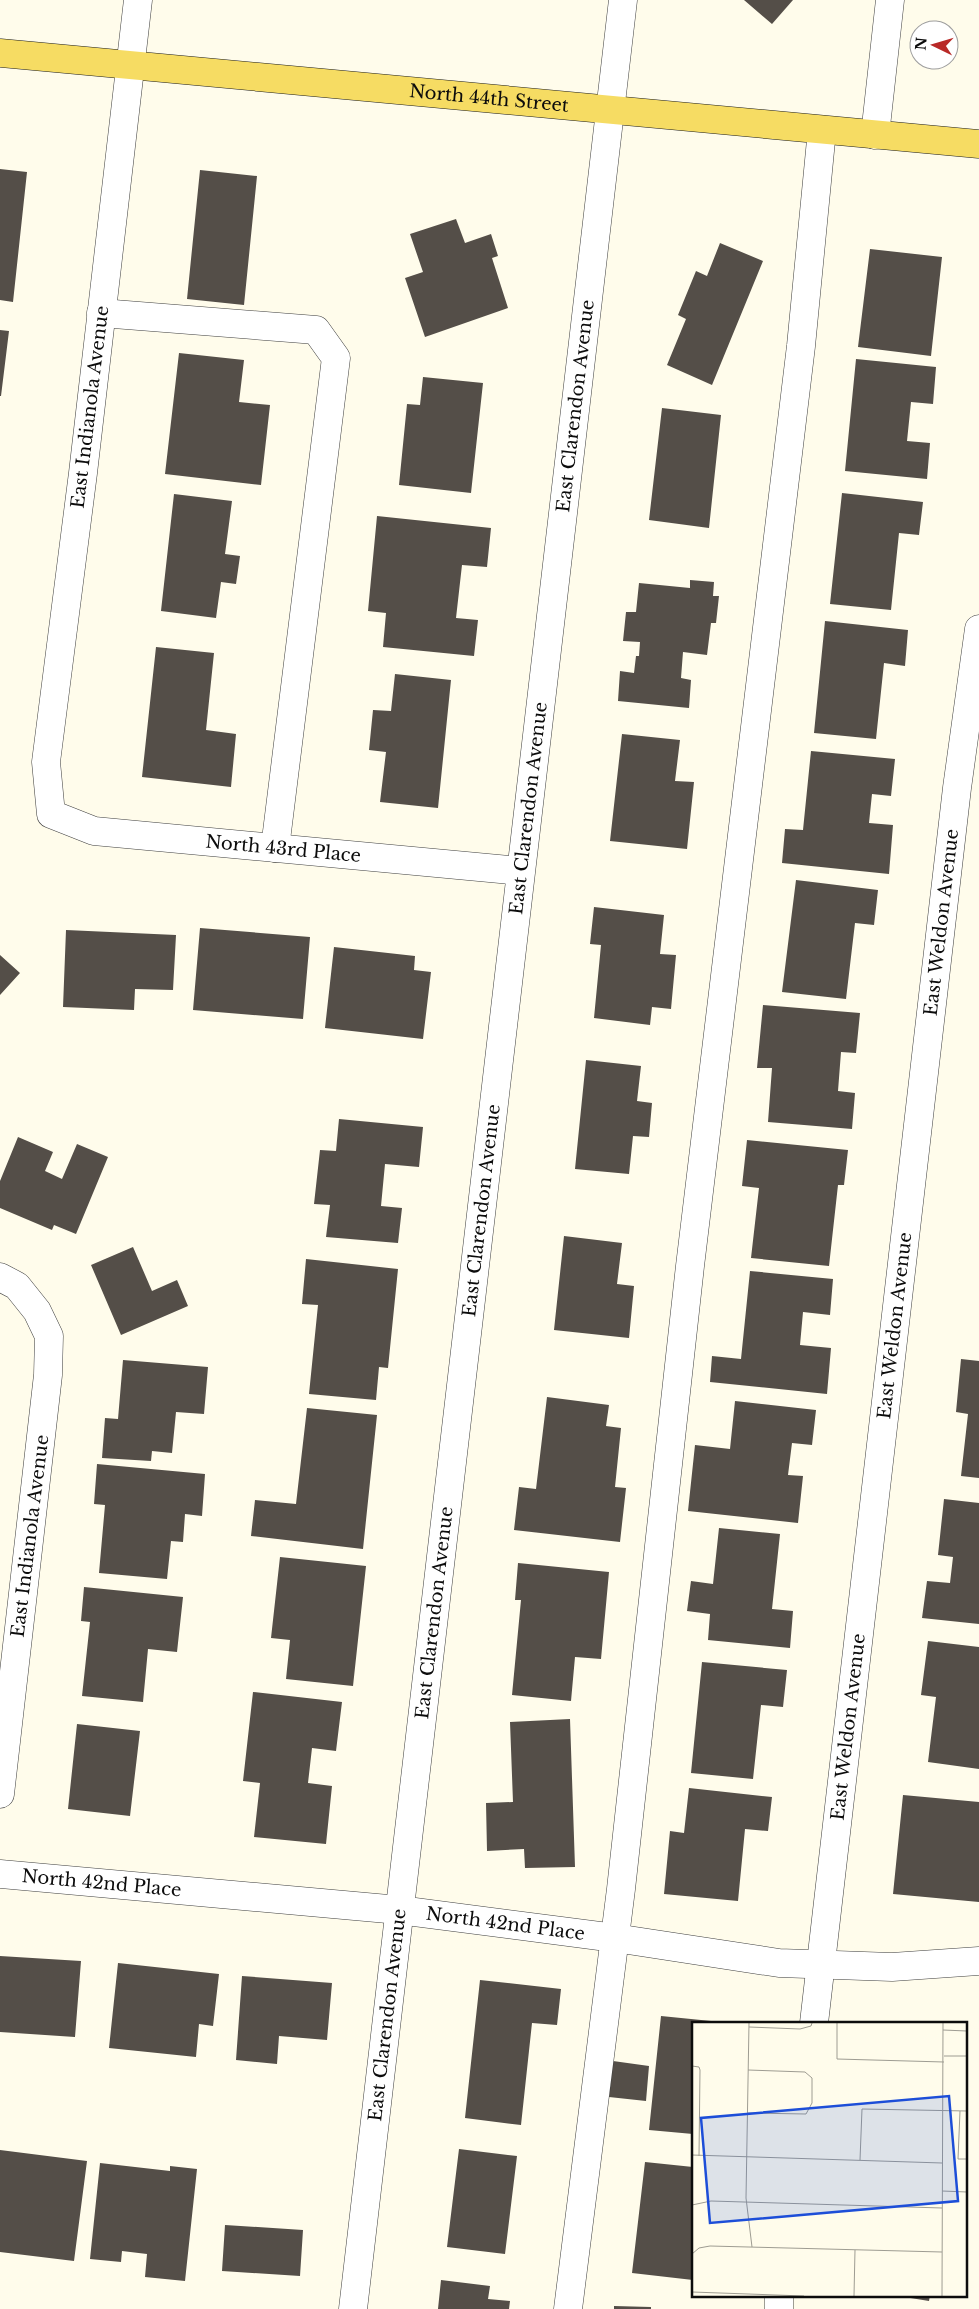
<svg xmlns="http://www.w3.org/2000/svg" width="979" height="2309" viewBox="0 0 979 2309" font-family="'Libre Baskerville',serif">
<rect width="100%" height="100%" fill="#fffceb"/>
<path fill="#544e48" d="M744,0H793L772,24Z
M0,169L27,172L13,302L0,300Z
M200,170L257,176L244,305L187,299Z
M456,219L465,243L491,234L498,256L492,258L508,308L425,337L405,278L423,272L410,234Z
M720,243L763,261L712,385L667,365L686,319L678,315L696,271L707,276Z
M870,249L942,257L931,356L858,347Z
M0,330L9,331L1,396H0Z
M179,353L244,360L239,402L270,405L261,485L165,474Z
M856,359L936,367L933,404L911,402L907,441L930,443L927,479L845,471Z
M423,377L483,383L471,493L399,485L407,404L420,405Z
M662,408L721,415L709,528L649,520Z
M842,493L923,502L919,535L899,533L891,610L830,604Z
M174,494L232,501L225,554L240,556L236,584L221,582L216,618L161,611Z
M377,516L491,528L487,567L462,565L456,618L478,620L474,656L383,647L386,613L368,611Z
M690,580L714,582L713,596H719L716,623H711L707,655L683,652L681,678L691,680L689,708L618,701L620,671L634,673L636,656H639L640,642L623,641L626,612H636L639,583L690,588Z
M825,621L908,630L905,666L884,663L876,739L814,733Z
M156,647L214,653L206,730L236,734L231,787L142,777Z
M395,674L451,680L438,808L380,802L386,752L369,750L373,710L391,711Z
M622,734L680,740L675,781L694,782L687,849L610,841Z
M811,751L895,759L891,796L872,794L869,823L893,825L889,874L782,863L785,829L803,830Z
M796,880L878,890L874,925L855,923L846,999L782,992Z
M594,907L664,915L660,954L676,955L671,1009L652,1007L650,1025L594,1018L601,945L590,944Z
M200,928L310,937L303,1019L193,1010Z
M66,930L176,935L173,990L135,989L134,1010L63,1007Z
M334,947L415,956L414,970L431,972L423,1039L325,1028Z
M0,955L20,973L0,995Z
M763,1005L860,1013L856,1053L841,1052L838,1091L855,1093L852,1129L768,1122L772,1068H757Z
M586,1060L641,1066L637,1101L652,1103L649,1137L633,1136L629,1174L575,1169Z
M339,1119L423,1127L419,1167L385,1164L381,1206L402,1208L398,1243L326,1237L330,1205L314,1204L320,1150L336,1151Z
M18,1137L53,1152L45,1171L62,1179L77,1144L108,1157L76,1234L54,1225L52,1230L0,1208V1181Z
M747,1140L848,1150L844,1185H838L829,1266L751,1258L759,1188L742,1186Z
M564,1236L622,1243L617,1284L634,1286L629,1338L554,1330Z
M133,1247L152,1291L177,1280L188,1306L121,1335L91,1265Z
M306,1259L398,1269L388,1368L379,1367L376,1400L309,1394L318,1305L302,1304Z
M750,1271L833,1279L830,1315L803,1312L800,1345L831,1348L827,1394L710,1382L712,1356L741,1359Z
M961,1359L979,1361V1478L961,1476L968,1414L956,1412Z
M123,1360L208,1367L204,1414L176,1412L172,1453L152,1451L151,1461L102,1458L105,1418L118,1419Z
M547,1397L609,1405L606,1426L621,1428L615,1487L626,1488L620,1542L514,1530L519,1487L536,1489Z
M735,1401L816,1410L812,1445L792,1443L788,1475L803,1476L798,1523L688,1511L695,1445L730,1449Z
M307,1408L377,1415L363,1549L251,1536L255,1500L296,1504Z
M97,1464L205,1474L202,1516L185,1514L183,1542L171,1541L167,1579L99,1573L105,1505L94,1504Z
M944,1499L979,1503V1624L922,1618L927,1581L950,1583L953,1557L938,1555Z
M719,1528L780,1534L772,1609L793,1611L790,1648L708,1640L710,1614L687,1611L691,1581L713,1584Z
M280,1557L366,1566L353,1686L286,1679L290,1640L271,1638Z
M518,1563L609,1572L601,1659L575,1657L571,1701L512,1695L521,1600H515Z
M84,1587L183,1597L177,1652L148,1649L143,1702L82,1696L90,1622L81,1621Z
M928,1641L979,1647V1769L928,1762L936,1697L921,1695Z
M702,1662L787,1670L783,1707L761,1705L753,1779L691,1773Z
M253,1692L342,1702L336,1751L312,1748L308,1783L332,1786L326,1844L254,1837L260,1783L243,1781Z
M570,1719L575,1867L525,1868L524,1849L487,1851L486,1803L513,1802L510,1722Z
M77,1724L140,1731L130,1816L68,1809Z
M689,1788L772,1797L768,1831L745,1829L738,1901L664,1894L670,1831L684,1833Z
M903,1795L979,1802V1902L893,1894Z
M0,1956L81,1961L75,2037L0,2032Z
M118,1963L219,1974L213,2026L199,2024L196,2057L109,2048Z
M242,1976L332,1983L327,2040L279,2036L277,2064L236,2060Z
M480,1980L561,1989L557,2025L532,2023L521,2125L465,2118Z
M661,2016L711,2021L693,2023V2134L649,2130Z
M613,2061L649,2066L646,2101L609,2097Z
M459,2149L517,2156L505,2254L447,2247Z
M0,2150L87,2161L74,2261L0,2252Z
M645,2162L693,2167V2280L632,2273Z
M100,2163L170,2171V2166L197,2169L185,2281L145,2277L147,2254L122,2251L121,2262L90,2259Z
M225,2225L303,2230L300,2276L222,2271Z
M441,2280L490,2286L488,2299L510,2301L509,2309H438Z
M892,2295H930L929,2301Z
M614,2306L651,2307V2309H614Z"/>
<g fill="none" stroke-linecap="round" stroke-linejoin="round">
<g stroke="#3f3f3f" stroke-width="29">
<g id="minor">
<path id="s1" d="M138,0L83,473L46,762L51,814L94,831L520,871"/>
<path d="M875,135L890,0"/>
<path d="M101,313L316,330L336,358L275,848"/>
<path d="M0,1277L17,1286L37,1311L49,1336L48,1375L0,1794"/>
<path id="s2" d="M0,1874L399,1910L615,1938L779,1963L892,1967L979,1961"/>
<path id="s3" d="M814,2023L957,788L979,629"/>
<path id="s4" d="M353,2309L623,0"/>
<path d="M568,2309L621,1889L690,1266L801,346L822,130"/>
<path d="M779,2309V2295"/>
</g>
</g>
<g stroke="#1d1d1d" stroke-width="29">
<g id="major">
<path id="s5" d="M0,53L979,144"/>
</g>
</g>
<use href="#minor" stroke="#fff" stroke-width="28"/>
<use href="#major" stroke="#f6dc63" stroke-width="28"/>
</g>
<g text-anchor="middle" stroke-width="5" stroke-linejoin="round" paint-order="stroke">
<g font-size="18" fill="#0c0c0c" stroke="#fff">
<text dy="6" stroke="none"><textPath href="#s5" startOffset="491">North 44th Street</textPath></text>
<text dy="6" stroke="none"><textPath href="#s4" startOffset="1916">East Clarendon Avenue</textPath></text>
<text transform="translate(90 407) rotate(-83)" y="6">East Indianola Avenue</text>
<text dy="6" stroke="none"><textPath href="#s4" startOffset="1511">East Clarendon Avenue</textPath></text>
<text dy="6" stroke="none"><textPath href="#s1" startOffset="1056">North 43rd Place</textPath></text>
<text dy="6" stroke="none"><textPath href="#s3" startOffset="1108">East Weldon Avenue</textPath></text>
<text dy="6" stroke="none"><textPath href="#s4" startOffset="1106">East Clarendon Avenue</textPath></text>
<text dy="6" stroke="none"><textPath href="#s3" startOffset="702">East Weldon Avenue</textPath></text>
<text transform="translate(30 1536) rotate(-83)" y="6">East Indianola Avenue</text>
<text dy="6" stroke="none"><textPath href="#s4" startOffset="701">East Clarendon Avenue</textPath></text>
<text dy="6" stroke="none"><textPath href="#s3" startOffset="298">East Weldon Avenue</textPath></text>
<text dy="6" stroke="none"><textPath href="#s2" startOffset="102">North 42nd Place</textPath></text>
<text dy="6" stroke="none"><textPath href="#s2" startOffset="508">North 42nd Place</textPath></text>
<text dy="6" stroke="none"><textPath href="#s4" startOffset="296">East Clarendon Avenue</textPath></text>
</g>
</g>
<g transform="translate(692 2022)">
<rect width="275" height="275" fill="#fffceb"/>
<path fill="none" stroke="#9e9c92" stroke-width="1" d="M57,1L54,176L60,225M145,1V37L252,40M57,5L108,7L119,4L120,1M251,8L275,9M252,34H275M0,44L7,45L8,48L7,134M268,89L266,137H275M56,91L114,92L120,81V56L113,50L56,48M0,133L250,141M168,138L170,87L275,89M250,169L275,170M0,183L19,179L250,186M0,232L7,226L18,224L250,230M0,270L112,274M162,274L163,228M250,274L251,1"/>
<path fill="#1d4ed8" fill-opacity="0.15" stroke="#1d4ed8" stroke-width="2.5" d="M257,74L266,179L18,201L9,96Z"/>
<rect width="275" height="275" fill="none" stroke="#0c0c0c" stroke-width="2.5"/>
</g>
<g transform="translate(934 45) rotate(275)"><circle r="24" fill="#ffffff" stroke="#9e9e9e"/>
<path d="M0-4L9 19L0 12L-9 19Z" fill="#b92927"/>
<text y="-8" font-size="14" font-weight="bold" text-anchor="middle" fill="#0c0c0c">N</text>
</g>
</svg>
